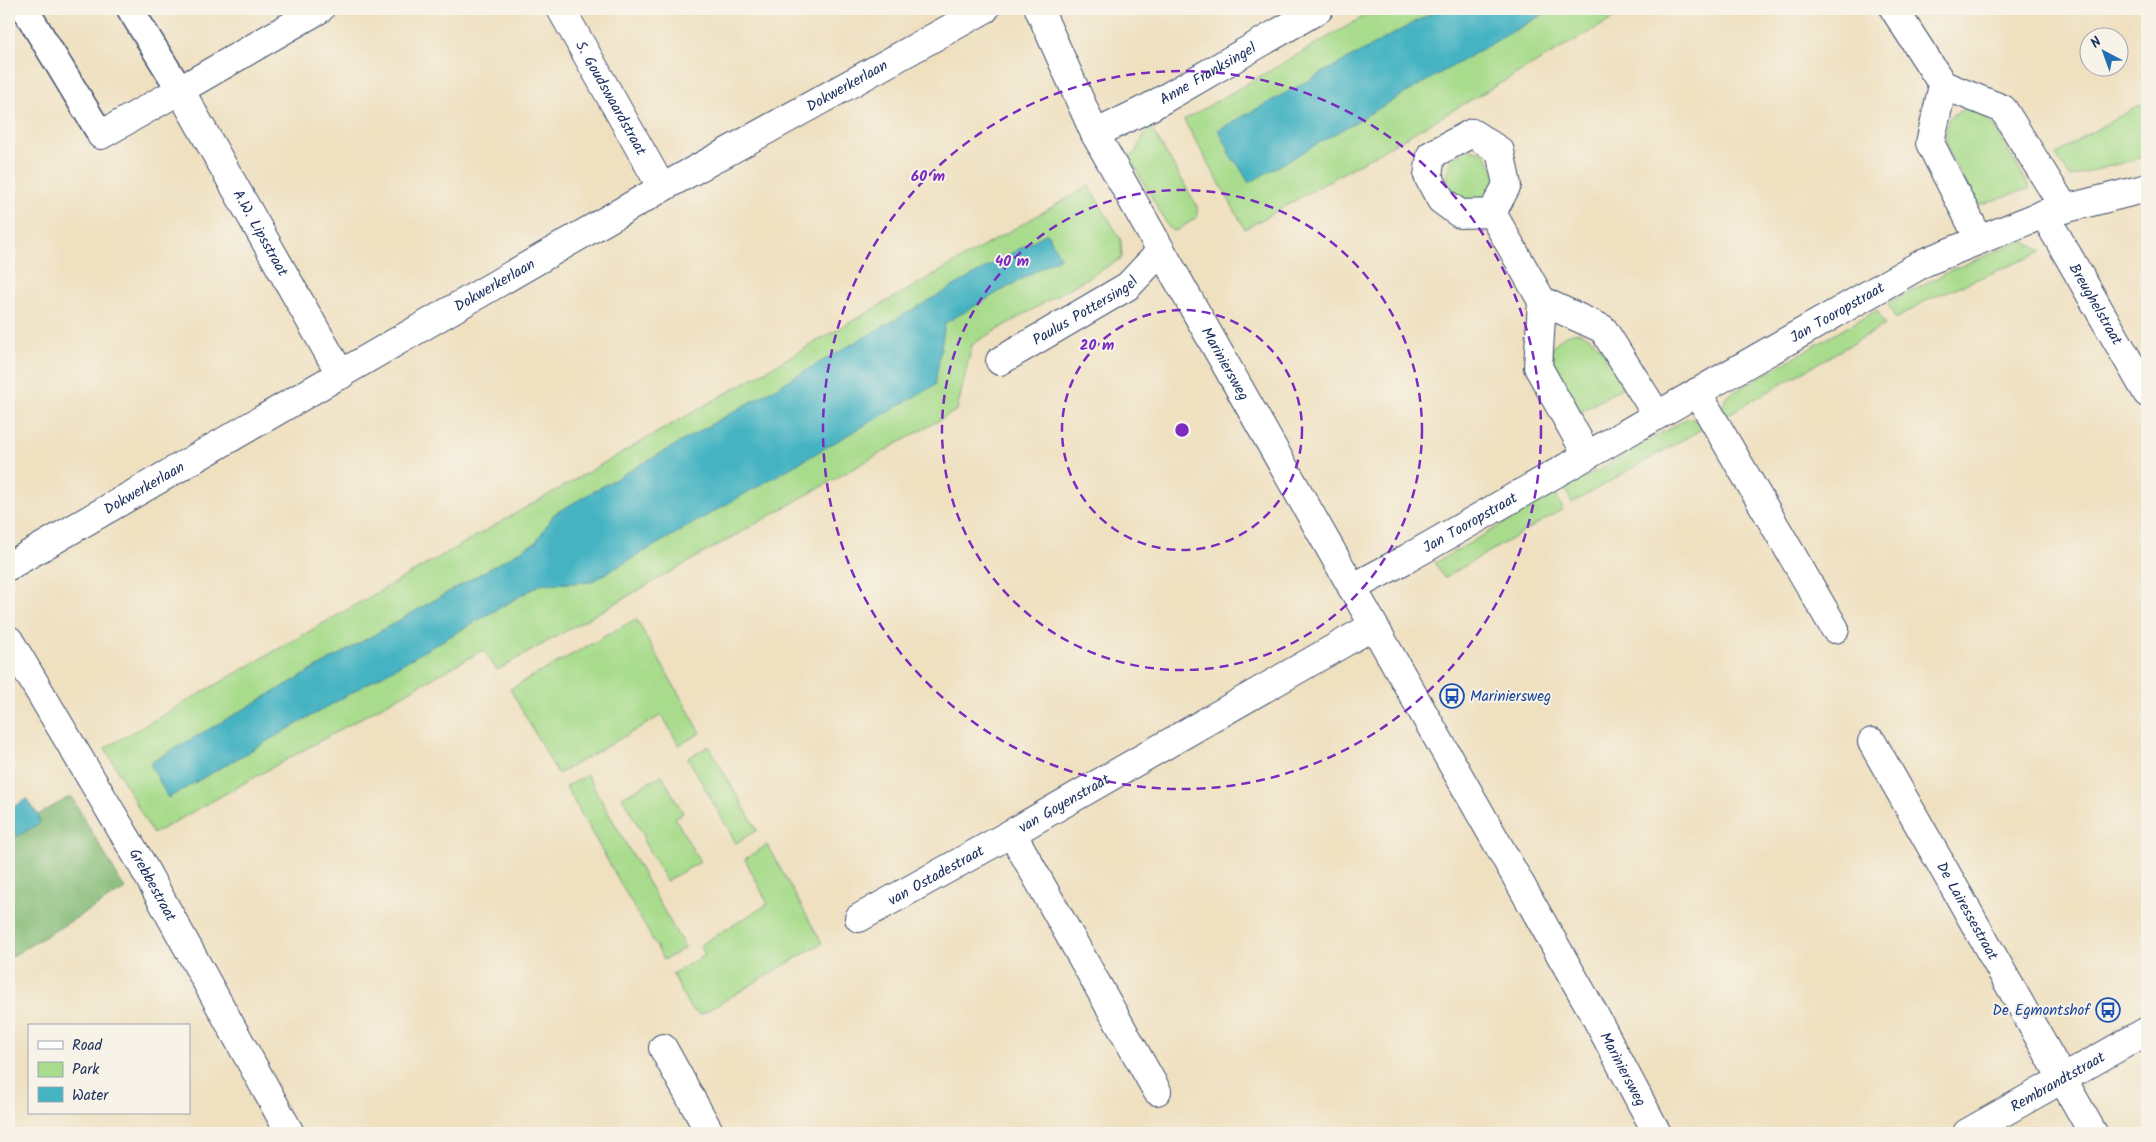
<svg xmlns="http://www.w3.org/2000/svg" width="2156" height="1142" viewBox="0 0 2156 1142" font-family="Kalam,sans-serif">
<rect width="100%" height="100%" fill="#f7f3e8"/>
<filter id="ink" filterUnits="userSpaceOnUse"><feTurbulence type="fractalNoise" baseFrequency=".02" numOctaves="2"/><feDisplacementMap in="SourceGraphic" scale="10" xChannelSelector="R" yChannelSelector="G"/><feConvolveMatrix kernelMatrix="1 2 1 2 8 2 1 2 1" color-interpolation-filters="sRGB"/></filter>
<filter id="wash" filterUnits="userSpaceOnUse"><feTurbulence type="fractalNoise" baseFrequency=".0096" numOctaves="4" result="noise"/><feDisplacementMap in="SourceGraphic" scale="20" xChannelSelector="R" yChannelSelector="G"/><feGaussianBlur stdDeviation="1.12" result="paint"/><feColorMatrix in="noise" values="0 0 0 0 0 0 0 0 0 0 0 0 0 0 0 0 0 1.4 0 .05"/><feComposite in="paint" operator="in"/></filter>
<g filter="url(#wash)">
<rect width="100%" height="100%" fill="#efe0c0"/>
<path fill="#a8dc8c" stroke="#628675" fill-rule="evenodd" d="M1377,9H1439L1219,130L1229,149V153L1234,161L1237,163L1249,182L1552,9H1630L1245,229L1184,120Z
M2147,101V156L2070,177L2056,155L2083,137Z
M1965,108L1982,113L1993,124L2030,188L1979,205C1968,185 1946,156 1945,133C1945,128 1947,123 1949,118Z
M1149,124L1197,206V217L1178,230L1173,231L1169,228L1129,157L1136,152Z
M1468,149L1484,152L1498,178C1494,184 1491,194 1485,198C1483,200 1478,200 1474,200C1448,202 1441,177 1453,157Z
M1089,186L1121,240L1122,258L976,342L972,345L957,410L497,670L483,650L153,834L105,748ZM1047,234L1060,257L945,323L934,385L591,582L541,584L168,798L150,763L536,542L554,514Z
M2024,240L2042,252L1927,300L1896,319L1887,303L1954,269Z
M1877,310L1885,325L1725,416L1721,409L1727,396Z
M1579,332C1603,341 1611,366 1623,387L1577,414C1571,403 1553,375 1551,364C1548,346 1562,333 1579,332Z
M1688,418L1701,421L1705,427L1572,503L1565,489Z
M1555,494L1563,509L1444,578L1435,563Z
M636,619L701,733L679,745L662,715L558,774L510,689Z
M709,746L757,830L736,843L688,758Z
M587,775L685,948L664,960L566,787Z
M662,775L683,813L675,818L700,862L666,881L643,840L645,838L622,797Z
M767,845L822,943L700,1015L690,1008L672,974L705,955L700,945L768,904L745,859Z"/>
<path fill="#86bc78" stroke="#50766b" d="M71,796L125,889L9,958V841L40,823L38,815Z"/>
<path fill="#45b3c2" stroke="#307190" d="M1439,9H1552L1249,183L1237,163L1234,161L1228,153L1229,149L1218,130Z
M1047,233L1060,257L945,323L935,385L591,582L541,584L168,798L150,763L536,542L554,514Z
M27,799L38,815L40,823L9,841V809Z"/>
</g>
<g filter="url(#ink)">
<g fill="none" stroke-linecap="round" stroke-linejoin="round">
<g stroke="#3b4a6d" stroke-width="29">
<path id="pedestrian" d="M25,9L101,135
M130,9L180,90"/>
</g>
<g stroke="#3b4a6d" stroke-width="30">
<g id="minor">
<path id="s1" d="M561,9L662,188"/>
<path id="s2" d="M1039,9L1095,134L1594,1014L1657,1133"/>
<path d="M1894,9L1943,85"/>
<path d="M180,90L320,9"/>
<path d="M1472,133L1500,151L1507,185L1492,213L1460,214L1441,200L1428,176L1431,155Z"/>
<path id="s3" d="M1095,134L1150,107L1319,9"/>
<path id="s4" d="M101,135L180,90L341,375"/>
<path d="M1492,213L1542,301"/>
<path id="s5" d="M2044,214L2147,393"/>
<path d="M1979,239L1930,143L1943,85L2003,109L2065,209"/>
<path id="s6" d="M1000,361L1128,286L1161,251"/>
<path d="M1697,392L1835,629"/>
<path d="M1587,455L1538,367L1542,301L1603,329L1657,415"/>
<path id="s7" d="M9,566L662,188L985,9"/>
<path id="s8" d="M1352,588L1408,558L1925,262L2044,214L2147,188"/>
<path id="s9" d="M9,640L140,861L290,1133"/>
<path id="s10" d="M1872,742L2093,1133"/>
<path id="s11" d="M859,918L1012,833"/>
<path d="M663,1048L710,1133"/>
<path id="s12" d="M1157,1091L1012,833L1373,626"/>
</g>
</g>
<g stroke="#3b4a6d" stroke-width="30">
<g id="tertiary">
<path id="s13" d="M1967,1133L2147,1031"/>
</g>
</g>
<use href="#pedestrian" stroke="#fff" stroke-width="26"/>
<use href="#minor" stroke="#fff" stroke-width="28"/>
<use href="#tertiary" stroke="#fff" stroke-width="28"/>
</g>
</g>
<g fill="none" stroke="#7b2cbf" stroke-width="2.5" stroke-dasharray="9 6">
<circle cx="1182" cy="430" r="120"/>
<circle cx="1182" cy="430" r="240"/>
<circle cx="1182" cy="430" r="359"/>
</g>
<defs>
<g id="bus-ring" transform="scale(1.25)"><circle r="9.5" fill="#f7f3e8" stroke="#1a4fb4" stroke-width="1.5"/><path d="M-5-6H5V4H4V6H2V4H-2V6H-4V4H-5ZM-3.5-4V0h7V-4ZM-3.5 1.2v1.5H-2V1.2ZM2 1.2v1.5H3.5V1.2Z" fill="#1a4fb4"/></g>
</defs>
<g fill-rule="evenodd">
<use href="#bus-ring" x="1452" y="696"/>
<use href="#bus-ring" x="2108" y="1010"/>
</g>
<g text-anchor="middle" stroke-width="4" stroke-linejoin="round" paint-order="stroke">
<g font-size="15" fill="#1b2f5e" stroke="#f7f3e8">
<text dy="5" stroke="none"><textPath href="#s3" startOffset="128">Anne Franksingel</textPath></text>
<text dy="5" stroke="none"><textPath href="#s7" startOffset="966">Dokwerkerlaan</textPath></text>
<text dy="5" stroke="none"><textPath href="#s1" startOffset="102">S. Goudswaardstraat</textPath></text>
<text dy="5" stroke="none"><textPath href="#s4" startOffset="255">A.W. Lipsstraat</textPath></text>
<text dy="5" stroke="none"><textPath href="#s7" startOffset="561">Dokwerkerlaan</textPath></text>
<text dy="5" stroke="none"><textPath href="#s5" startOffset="104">Breughelstraat</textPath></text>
<text dy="5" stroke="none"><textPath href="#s6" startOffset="99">Paulus Pottersingel</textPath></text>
<text dy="5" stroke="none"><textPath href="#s8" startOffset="558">Jan Tooropstraat</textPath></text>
<text dy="5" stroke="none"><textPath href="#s2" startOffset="401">Mariniersweg</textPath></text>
<text dy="5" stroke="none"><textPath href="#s7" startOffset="156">Dokwerkerlaan</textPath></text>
<text dy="5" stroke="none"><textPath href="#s8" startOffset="135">Jan Tooropstraat</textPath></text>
<text dy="5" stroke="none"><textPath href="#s12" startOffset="356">van Goyenstraat</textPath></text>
<text dy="5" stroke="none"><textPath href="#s11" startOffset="88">van Ostadestraat</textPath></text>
<text dy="5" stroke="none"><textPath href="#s9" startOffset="284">Grebbestraat</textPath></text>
<text dy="5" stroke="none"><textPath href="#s10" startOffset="194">De Lairessestraat</textPath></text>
<text dy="5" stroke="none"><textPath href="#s2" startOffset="1211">Mariniersweg</textPath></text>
<text dy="5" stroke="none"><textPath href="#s13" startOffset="104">Rembrandtstraat</textPath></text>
</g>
<g font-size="15" fill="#164399" stroke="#f7f3e8" text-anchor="start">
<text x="1470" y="701">Mariniersweg</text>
<text x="2090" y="1015" text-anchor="end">De Egmontshof</text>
</g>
</g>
<circle cx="1182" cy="430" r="8" fill="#7b2cbf" stroke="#f7f3e8" stroke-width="2.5"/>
<g font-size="15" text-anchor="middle" font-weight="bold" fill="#7b2cbf" stroke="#f7f3e8" stroke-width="4" stroke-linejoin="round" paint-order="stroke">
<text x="928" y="181">60 m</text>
<text x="1012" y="266">40 m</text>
<text x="1097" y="350">20 m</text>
</g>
<rect width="2156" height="1142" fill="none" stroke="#f7f3e8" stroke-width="30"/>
<rect x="28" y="1024" width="162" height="90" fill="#f7f3e8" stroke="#9fa5b1"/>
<rect x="38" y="1041" width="25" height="8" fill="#ffffff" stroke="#9fa5b1"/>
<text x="72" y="1050" font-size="15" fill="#1b2f5e">Road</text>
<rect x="38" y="1062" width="25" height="15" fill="#a8dc8c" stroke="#9fa5b1"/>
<text x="72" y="1074" font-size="15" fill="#1b2f5e">Park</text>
<rect x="38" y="1087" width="25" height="15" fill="#45b3c2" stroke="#9fa5b1"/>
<text x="72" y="1100" font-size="15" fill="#1b2f5e">Water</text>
<g transform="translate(2104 52) rotate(319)"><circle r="24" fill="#f7f3e8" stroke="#9fa5b1"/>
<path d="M0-4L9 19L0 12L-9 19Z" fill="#1f6fb2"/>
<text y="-8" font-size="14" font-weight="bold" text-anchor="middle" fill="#1b2f5e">N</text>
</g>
</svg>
